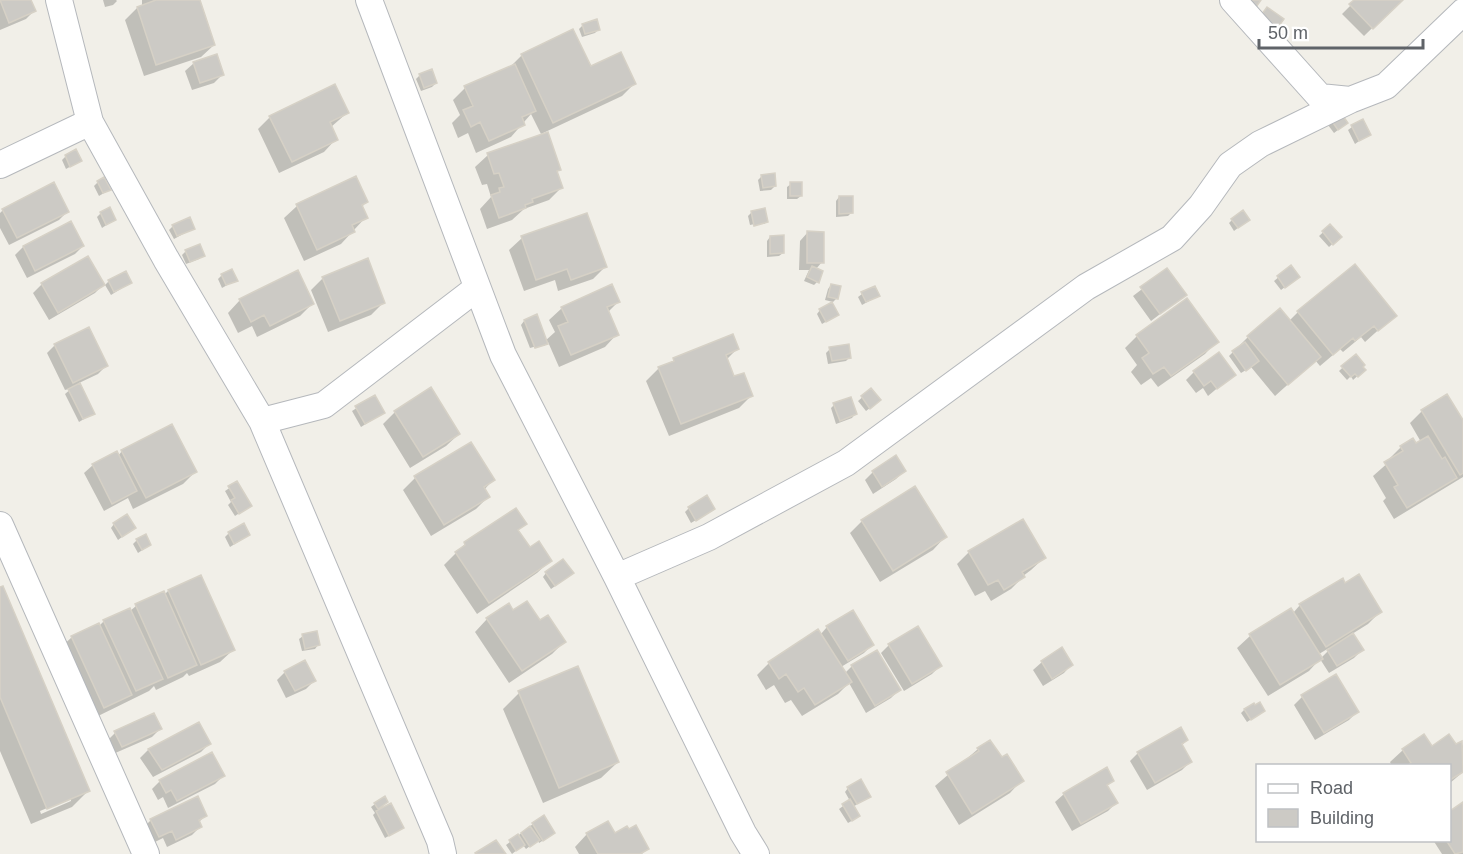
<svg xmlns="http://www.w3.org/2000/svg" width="1463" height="854" viewBox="0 0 1463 854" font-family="Helvetica,sans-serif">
<rect width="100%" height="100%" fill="#f1efe8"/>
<path fill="#0003" fill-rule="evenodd" d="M4,0H30L34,11L26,19L0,30V2Z
M103,0H116L117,1L113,5L105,7Z
M142,0H198L214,45L201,57L144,76L125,20L137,8L142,7Z
M1356,0H1401L1364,36L1342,14Z
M583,25L599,29L595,33L582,37L579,29Z
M522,55L590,68L634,84L622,96L541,134L531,114L511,137L476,153L468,133L458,138L452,123L460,115L453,100L465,88L509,68Z
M194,63L222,75L214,83L192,90L185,71Z
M420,75L436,83L432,87L421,91L416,79Z
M347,113L331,127L336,139L324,152L279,173L258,129L270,117Z
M1332,121L1343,126L1334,133L1328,125Z
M1352,127L1369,134L1355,144L1348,130Z
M488,155L560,169L556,173L561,188L549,200L524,209L512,220L487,229L480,209L491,197L487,184L482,185L475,167Z
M66,156L80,161L66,169L62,160Z
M762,176L775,186L771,190L760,191L758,180Z
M355,178L366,202L362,207L366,217L341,244L304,261L284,218L297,206Z
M98,182L109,190L99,196L94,186Z
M791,184L801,196L797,199H787V187Z
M839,197L851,213L848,216L836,217V201Z
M3,210L67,212L59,220L9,245L0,228V213Z
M752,212L767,222L764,224V222L750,225L748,216Z
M101,213L114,220L102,228L97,217Z
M1232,220L1244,223L1234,231L1229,223Z
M71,223L83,246L75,254L27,278L15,255L23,247Z
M173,226L194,228L174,239L169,230Z
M1330,226L1340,237L1329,247L1319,236Z
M808,232L822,262L816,269L817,282L814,285L804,281L809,270H799L800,241Z
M770,237L783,253L779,256L767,257V241Z
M522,238L605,267L593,279L558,291L555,280L524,291L509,250Z
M186,251L203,256L199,259L186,264L182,255Z
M88,258L103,285L95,293L49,320L33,293L42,284Z
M1291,267L1294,280L1281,290L1274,281Z
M1167,270L1185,295L1151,321L1133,296Z
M222,275L236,280L222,288L218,279Z
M323,278L384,302L371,315L328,332L311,290Z
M109,281L130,283L111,295L105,285Z
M831,285L837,298L833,302L825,300L828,289Z
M862,294L878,296L862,305L858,297Z
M240,300L313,303L300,316L257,337L252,326L238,333L228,313Z
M618,302L608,312L617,334L605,347L559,367L548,342L544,346V344L530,348L521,325L524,321L545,341L555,332L549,320L562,308Z
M820,310L837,315L822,324L817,314Z
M1298,312L1395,315L1365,342L1361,337L1343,352L1340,349L1320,366L1315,360L1275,396L1251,367L1241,373L1229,356L1248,337L1289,321Z
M1137,336L1217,341L1205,354L1158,387L1151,378L1141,385L1131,372L1137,365L1125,348Z
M55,345L106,366L98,374L79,383L94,413L79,422L65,394L72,388L65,390L47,353Z
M737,349L726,360L734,378L752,395L739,408L669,436L646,381L659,368L669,364L674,360Z
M830,349L850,357L846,361L828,364L826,353Z
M1355,356L1364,370L1353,380L1351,376L1347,380L1339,371Z
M1194,372L1234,374L1208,396L1203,388L1196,393L1186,380Z
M871,390L875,404L866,411L858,401Z
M374,397L383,413L361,427L352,411Z
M834,405L855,414L852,418L836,424L831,408Z
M1422,411L1463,423V477L1394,519L1383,501L1386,498L1373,476L1390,461L1389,459L1401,447L1421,442L1410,423Z
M395,412L459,434L446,446L410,468L383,424Z
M122,451L195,472L183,484L133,509L128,498L104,511L84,473L93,465L116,453L118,456Z
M895,457L904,471L896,479L873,494L865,480L873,472Z
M415,478L493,480L484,490L488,497L476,509L431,536L403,490Z
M237,483L250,506L235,516L228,505L231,502L225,491Z
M689,508L714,509L691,523L685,512Z
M862,521L945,537L933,550L880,582L850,533Z
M114,524L134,528L118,540L111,528Z
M525,524L517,531L529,549L550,561L537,573L477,614L444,565L465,544Z
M229,533L249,535L230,547L225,537Z
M137,540L150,545L138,553L133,544Z
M969,552L1044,558L1031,570L1023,576V577L1011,589L991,601L985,591L975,596L957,564Z
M546,573L568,577L551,589L543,577Z
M1345,585L1380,612L1368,624L1352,634L1362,650L1354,658L1329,673L1320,659L1309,671L1268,696L1237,648L1250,636L1291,610L1293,613L1300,605ZM1329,648L1330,649L1321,658L1319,654Z
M0,589L88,791L72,807L31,824L0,751ZM71,798V801L41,814L40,811Z
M168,591L233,650L220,662L189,676L187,673L183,677L156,690L154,686L149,691L92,719L59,649L72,637L99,626L104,621L130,611L136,606L163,593L164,595Z
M513,612L564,642L552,654L509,683L475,632L487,619Z
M827,627L872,645L864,653L841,667L845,673L852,666L876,652L899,690L891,698L866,713L849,683L838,694L802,716L791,700L785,703L774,685L766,690L757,675L769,663L820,635Z
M303,636L318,645L315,649L302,651L299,639Z
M889,645L940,666L932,674L904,691L881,653Z
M1062,649L1072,664L1064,673L1043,686L1033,670L1042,662Z
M285,672L314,681L306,689L286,698L277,680Z
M1335,676L1357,712L1349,720L1315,740L1294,705L1302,697Z
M519,693L618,762L601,778L543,803L503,709Z
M1244,710L1264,711L1247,722L1241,713Z
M199,724L209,744L201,752L153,777L140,758L148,750Z
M160,729L152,737L113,754L107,741L115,733Z
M1424,736L1431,748L1455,746L1461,743L1463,746V772L1450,783V766H1392L1390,762L1403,750Z
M1187,740L1181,746L1190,762L1182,770L1147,790L1130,761L1138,753Z
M978,749L1001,759L1022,780L1010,793L959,825L935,786Z
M1106,769L1112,781L1107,786L1116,803L1108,811L1072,831L1055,802L1064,794Z
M223,776L215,784L168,808L163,797L158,800L152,789L160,781Z
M848,788L869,796L853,807L855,819L848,823L839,809L850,801L845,792Z
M386,802L378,810L403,828L385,838L373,815L375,813L371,807L375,804Z
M1463,804V854H1442L1433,840H1450V813Z
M206,815L198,823L200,827L192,835L167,847L163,838L151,844L143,828L151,820Z
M533,824L550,836L539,843L538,840L526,849L523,845L512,854L506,845Z
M587,834L614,835L647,848L642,854H579L575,847Z"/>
<path fill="#cccac5" stroke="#d6d1c6" stroke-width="1.5" d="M0,0H31L36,11L9,23Z
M200,0L215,45L156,65L137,7L156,0Z
M1247,0H1261L1254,10Z
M1354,0H1403L1373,29L1349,4Z
M1267,7L1284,19L1273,34L1256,22Z
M597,19L600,30L585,34L582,24Z
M573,29L591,66L621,52L636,84L553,123L521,54Z
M217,54L224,75L200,83L193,62Z
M515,64L536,111L522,117L525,125L489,141L480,122L471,127L463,110L473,106L464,86Z
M432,69L437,83L424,88L419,74Z
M335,84L349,113L330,122L338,140L292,162L269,116Z
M1341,113L1348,123L1338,130L1331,120Z
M1363,119L1371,135L1359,141L1351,125Z
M548,132L561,170L557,171L563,188L532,199L533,202L525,205L526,208L499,218L491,195L500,192L499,188L504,187L499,173L494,174L487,153Z
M76,149L82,161L70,167L65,155Z
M775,173L776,186L763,188L761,175Z
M356,176L368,202L362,205L368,218L352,225L355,232L317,250L296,204Z
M104,177L111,190L103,193L97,181Z
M54,182L69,212L17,238L2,209Z
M790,182H802V196H790Z
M839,196H853V213L839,214Z
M110,207L116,220L106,225L100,212Z
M765,208L768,222L754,226L751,211Z
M1243,210L1250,220L1238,228L1231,219Z
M587,213L607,267L571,280L567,269L536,280L521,236Z
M190,217L195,229L177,236L172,225Z
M71,221L84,246L35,271L23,246Z
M1330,224L1342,237L1333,245L1322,231Z
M807,231L824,232V263H807Z
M784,235V253L770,254V236Z
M200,244L205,256L190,262L185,250Z
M88,256L105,285L58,313L41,283Z
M368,258L385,303L340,321L322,277Z
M1355,264L1397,316L1378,331L1374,326L1355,341L1353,338L1333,355L1297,311Z
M1291,265L1300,277L1285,288L1277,276Z
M812,266L823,271L819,283L807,277Z
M1167,268L1187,295L1160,314L1140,287Z
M232,269L238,281L226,285L221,274Z
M298,270L314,304L270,326L264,315L251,322L239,299Z
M126,271L132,283L114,292L108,280Z
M612,284L620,302L607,307L619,335L571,355L558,326L568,322L561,307Z
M831,284L841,286L838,299L828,297Z
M875,286L880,296L866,302L861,292Z
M1187,298L1219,342L1171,376L1164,367L1153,374L1142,358L1149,353L1136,335Z
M832,302L839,315L826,322L819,309Z
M1280,308L1321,357L1288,385L1247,336Z
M537,314L548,344L535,348L524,320Z
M89,327L108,366L73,383L54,344Z
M733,334L739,349L726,355L734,376L744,373L753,396L681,424L658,367L674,361L673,358Z
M1245,342L1259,361L1246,371L1232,351Z
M849,344L851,358L832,361L829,347Z
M1219,352L1236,375L1217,389L1211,381L1204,386L1193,371Z
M1356,354L1365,365L1363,367L1366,370L1358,377L1355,374L1351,377L1341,366Z
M80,383L95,414L83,419L68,389Z
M431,387L460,434L423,457L394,411Z
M871,388L881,400L870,409L861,396Z
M1447,394L1463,420V473L1460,475L1421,410Z
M375,395L385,413L365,424L355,406Z
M851,397L857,414L840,421L833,403Z
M172,424L197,472L146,498L121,450Z
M1428,436L1442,459L1445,457L1457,478L1407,508L1394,487L1398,485L1384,462L1403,451L1400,446L1413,438L1416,443Z
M471,442L495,480L484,487L490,497L444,525L414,476Z
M117,451L137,491L112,504L92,464Z
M896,455L906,471L882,487L872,471Z
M237,481L252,506L239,514L231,500L235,498L228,486Z
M915,486L947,537L893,571L861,520Z
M707,495L715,509L696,521L688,507Z
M516,508L527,524L518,530L530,547L539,541L552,561L489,603L455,552L465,545L464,542Z
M127,514L136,528L122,537L113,523Z
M1023,519L1046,558L1022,572L1025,577L1004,590L998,580L988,585L968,551Z
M244,523L250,535L234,544L228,532Z
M146,534L151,545L142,550L136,539Z
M563,559L574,573L555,586L545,572Z
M1359,574L1382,612L1326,647L1299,604L1343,578L1345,583Z
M201,575L235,650L201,665L168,590Z
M3,586L90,791L47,809L0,697V587Z
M164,591L197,665L168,678L135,604Z
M527,601L540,620L548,615L566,642L522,671L486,618L509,603L513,610Z
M130,608L163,679L136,691L103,620Z
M1291,608L1323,659L1280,685L1249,634Z
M853,610L874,645L848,661L826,626Z
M99,623L132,695L104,708L71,636Z
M918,626L942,666L912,684L888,644Z
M818,629L852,682L815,705L804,688L798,692L786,674L779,679L768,662Z
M317,631L320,645L305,649L302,634Z
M1353,633L1364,650L1337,666L1327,650Z
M1062,647L1073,665L1052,679L1041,661Z
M877,650L901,690L875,706L851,665Z
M305,660L316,681L295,691L284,671Z
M578,666L619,762L559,788L518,691Z
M1336,674L1359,712L1324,733L1301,695Z
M1260,702L1265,711L1251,720L1244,709L1254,703L1255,705Z
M154,713L162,729L122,747L114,731Z
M199,722L211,744L162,770L148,749Z
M1181,727L1188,740L1182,744L1192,762L1155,783L1137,752Z
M1424,734L1432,746L1449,734L1456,744L1462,741L1463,772L1450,780V766H1407L1411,763L1402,749Z
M990,740L1002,757L1007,754L1024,781L972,814L946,772L979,751L977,748Z
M212,752L225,776L177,801L171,790L166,793L159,780Z
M1107,767L1114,781L1107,785L1118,803L1081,824L1063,793Z
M861,779L871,797L857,804L847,787Z
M198,796L207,816L199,820L202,827L176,840L172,831L159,837L150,819Z
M385,796L388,802L378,809L374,803Z
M850,799L860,816L852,821L842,804Z
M1463,802V852L1455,854L1446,840H1450V811Z
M391,803L404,828L389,836L376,811Z
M544,815L555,833L543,841L532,823Z
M608,821L615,833L627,826L629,829L636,825L649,849L640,854H598L586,833Z
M530,826L540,840L530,847L521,833Z
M518,834L525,845L516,851L509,840Z
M496,840L506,854H476L475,853Z"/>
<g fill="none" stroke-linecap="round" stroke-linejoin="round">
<g stroke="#b5b8bc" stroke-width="28">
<path id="minor" d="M59,0L90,122L166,259L262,421L440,841L443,854
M369,0L503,355L617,577L743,833L756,854
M1233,0L1320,97L1350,100L1386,86L1463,12
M0,165L90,122
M262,421L324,405L477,288
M0,525L146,854
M617,577L709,537L846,463L1086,287L1172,238L1201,206L1230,165L1260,144L1350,100"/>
</g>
<use href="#minor" stroke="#fff" stroke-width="26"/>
</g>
<rect x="1256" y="764" width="195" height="78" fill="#ffffff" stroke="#bfc1c3" stroke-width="1.5"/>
<rect x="1268" y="784" width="30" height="9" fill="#ffffff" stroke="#bfc1c3" stroke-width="1.5"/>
<text x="1310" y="794" font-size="18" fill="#5f6368">Road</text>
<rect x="1268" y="809" width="30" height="18" fill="#cccac5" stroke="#bfc1c3" stroke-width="1.5"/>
<text x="1310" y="824" font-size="18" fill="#5f6368">Building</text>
<path d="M1259 39v9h164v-9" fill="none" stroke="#5f6368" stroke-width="3"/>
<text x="1268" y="39" font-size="18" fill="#5f6368" stroke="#ffffff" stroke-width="4.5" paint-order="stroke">50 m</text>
</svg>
